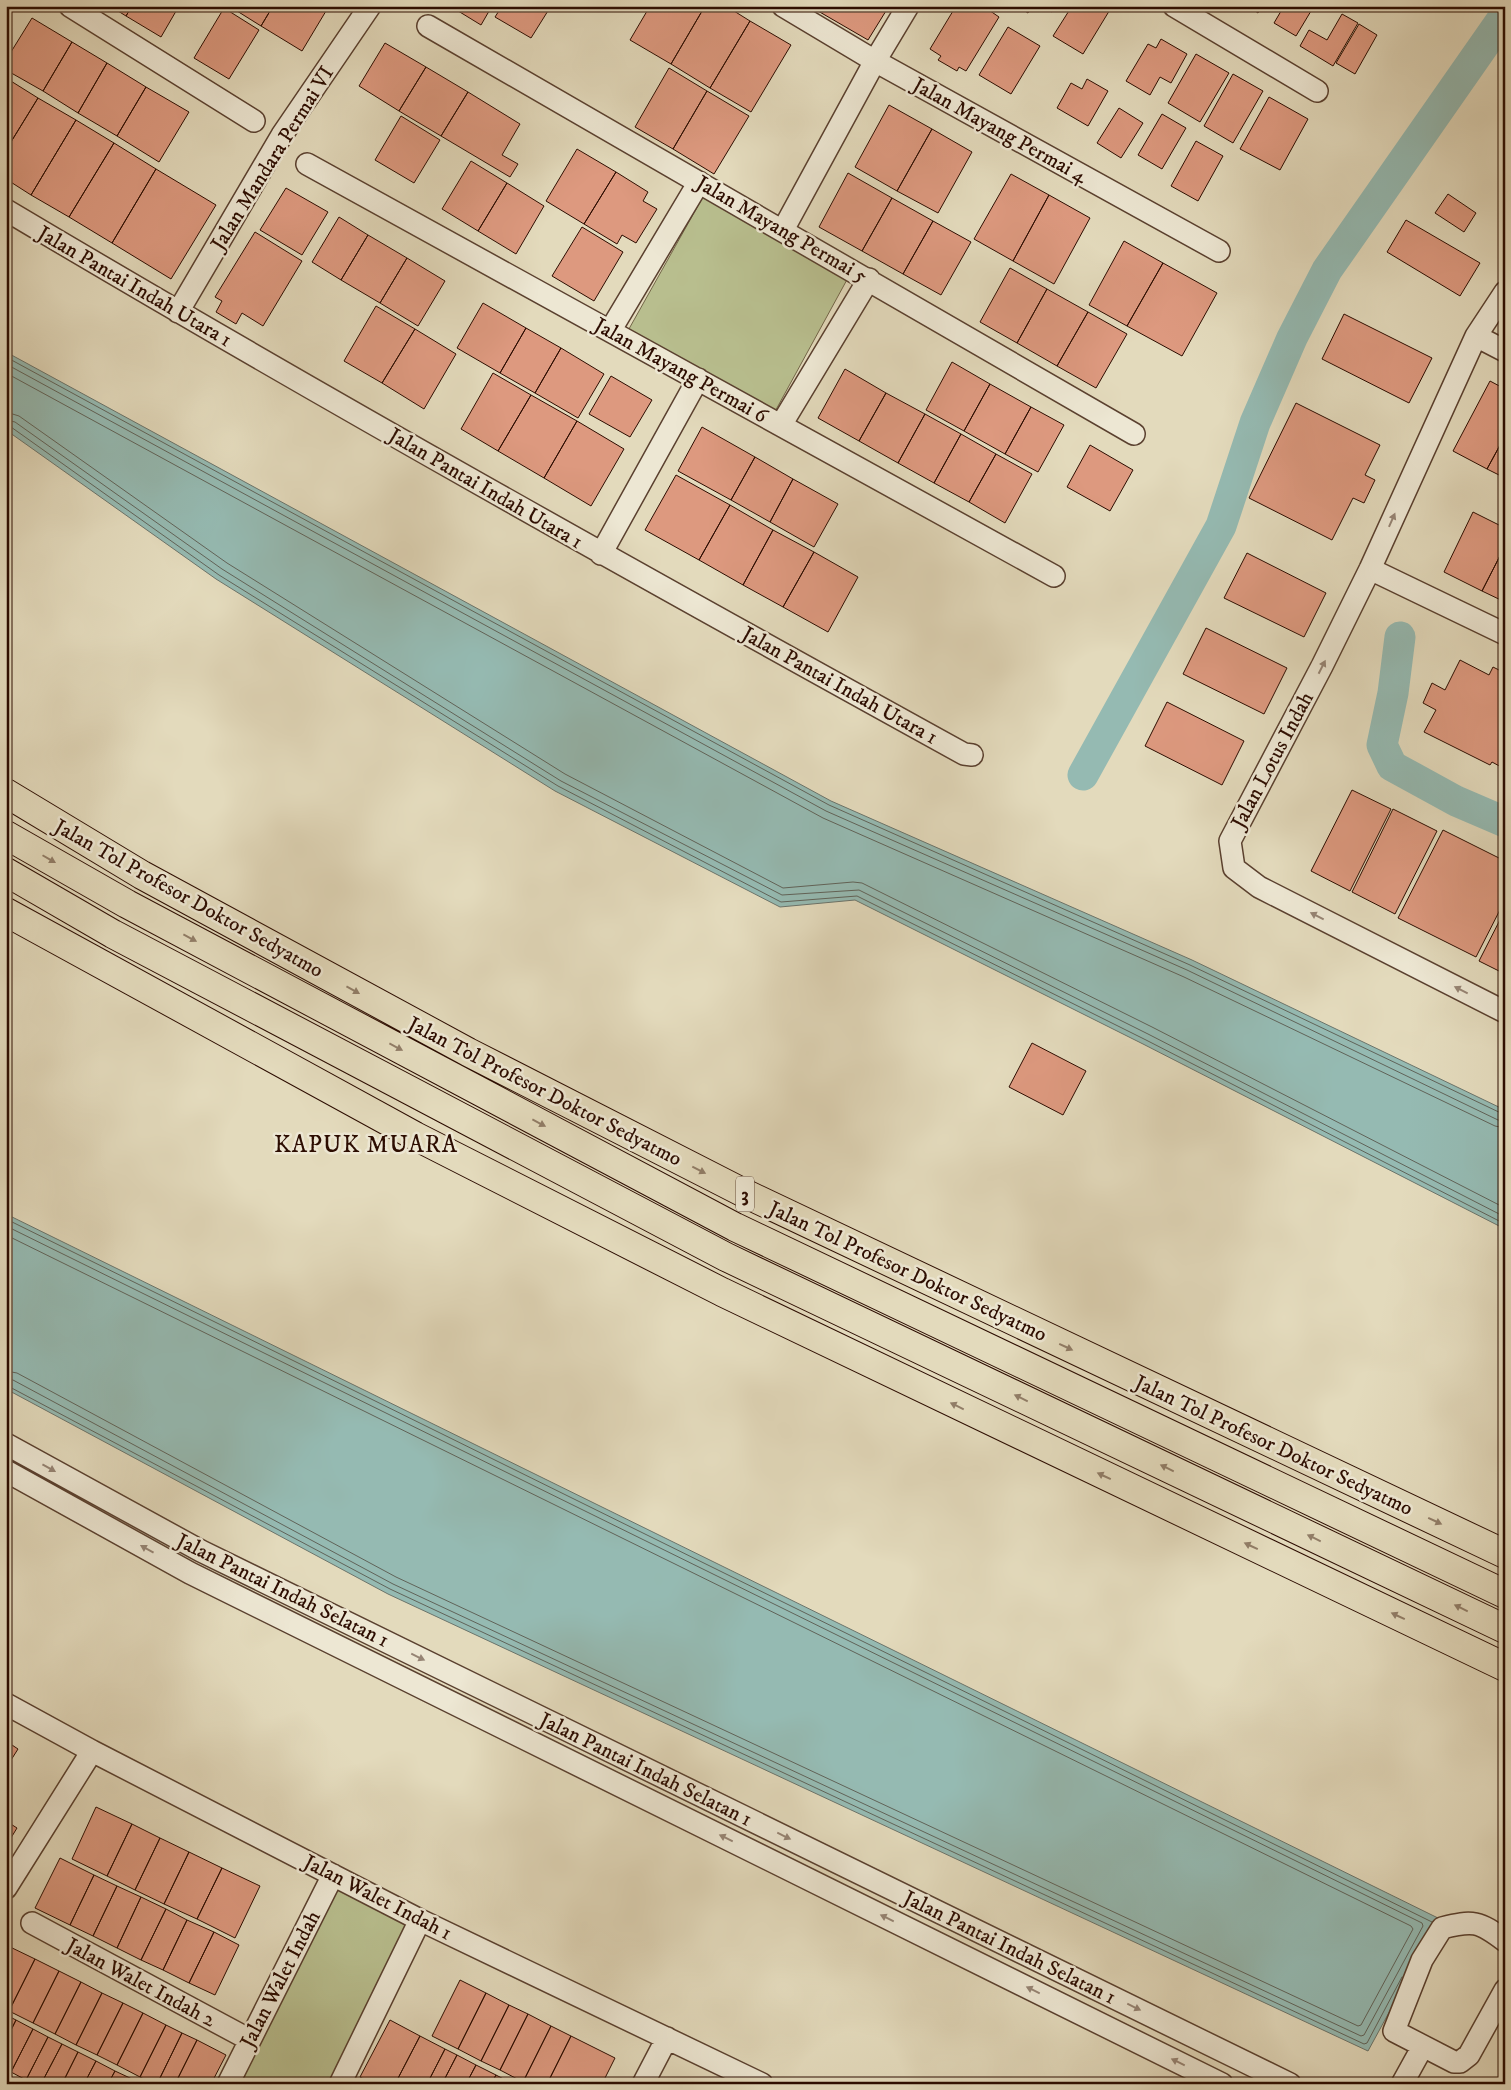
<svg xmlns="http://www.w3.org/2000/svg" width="1511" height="2090" viewBox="0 0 1511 2090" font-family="'IM FELL DW Pica',serif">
<rect width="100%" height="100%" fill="#e3dabc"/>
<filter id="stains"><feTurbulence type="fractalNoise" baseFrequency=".004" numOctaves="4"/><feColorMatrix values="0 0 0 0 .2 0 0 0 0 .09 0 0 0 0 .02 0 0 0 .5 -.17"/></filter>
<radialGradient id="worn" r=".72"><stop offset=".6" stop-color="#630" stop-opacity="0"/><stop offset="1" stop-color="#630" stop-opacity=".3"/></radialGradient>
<path fill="#b8be8e" stroke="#726547" d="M704,195L849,276L772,417L625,336Z
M335,1888L409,1925L330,2084H237Z"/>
<path fill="#95bab2" stroke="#6b746b" d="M6,352L831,801L1192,960L1505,1110V1229L1143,1044L855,900L780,907L555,791L216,579L6,430Z
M6,1214L1440,1919L1368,2051L388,1594L6,1389Z"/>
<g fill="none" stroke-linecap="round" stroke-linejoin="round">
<path stroke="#606359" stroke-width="1" d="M6,357L829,805L1190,965L1505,1115
M6,364L826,811L1187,970L1498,1120L1505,1121
M6,373L823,818L1184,977L1495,1126L1505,1128
M6,412L19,416L227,563L565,774L783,888L853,882L862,883L1152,1027L1505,1208
M6,420L15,422L222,569L561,781L782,895L859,890L1148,1034L1505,1217
M6,426L11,427L219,575L558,786L781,902L857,896L1146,1040L1505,1224
M6,1219L1432,1922
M6,1226L1422,1923L1423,1926L1364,2035L1361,2036L393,1584L13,1380L6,1378
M6,1235L1411,1926L1413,1929L1361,2025L1358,2026L396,1577L17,1373L6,1371
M6,1385L390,1589L1364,2044L1367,2043L1402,1977"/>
<path stroke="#95bab2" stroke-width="31" d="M1400,637L1393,693L1382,745L1392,766L1456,801L1505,822
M1083,775L1221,526L1255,423L1292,338L1327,270L1505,15"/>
</g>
<path fill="#dd997f" stroke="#2c0c00" d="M110,6H132L126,16Z
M132,6H179L161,37L126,16Z
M229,6H273L261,26Z
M273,6H329L302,51L261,26Z
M450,6H492L481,25Z
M502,6H551L531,38L495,17Z
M650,6H705L671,64L630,40Z
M705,6H726L750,21L710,88L671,64Z
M821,6H889L868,40L818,11Z
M956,6H983L999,17L966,71L959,67L957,71L938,60L941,56L930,49Z
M1017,6H1032L1028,13Z
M1043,6H1055L1052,12Z
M1072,6H1108L1111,8L1083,54L1053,36Z
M1248,6H1262L1258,13Z
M1284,6H1314L1296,36L1274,23Z
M224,8L259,30L229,79L194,58Z
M1342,14L1358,23L1333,66L1300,46L1309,30L1327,40Z
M32,18L72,42L43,91L6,70V60Z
M750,21L791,45L751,112L710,88Z
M1359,24L1377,35L1355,74L1336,63Z
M1008,27L1040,46L1011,94L979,75Z
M1161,39L1187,54L1171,83L1160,77L1150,95L1126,81L1148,44L1156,48Z
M72,42L107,63L78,113L43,91Z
M385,43L426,67L399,111L359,86Z
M1196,54L1229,73L1200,122L1168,103Z
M107,63L146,87L117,136L78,113Z
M426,67L468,92L441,136L399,111Z
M669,68L707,91L673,149L635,127Z
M1233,74L1263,91L1233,143L1204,126Z
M6,78L38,98L6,150Z
M1087,79L1108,91L1088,126L1057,108L1071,83L1082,89Z
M146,87L189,112L159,162L117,136Z
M707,91L749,116L714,174L673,149Z
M468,92L520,124L502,155L518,164L510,177L441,136Z
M1269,97L1308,119L1280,170L1240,149Z
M38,98L76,120L31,195L6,179V150Z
M889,105L932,129L897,191L855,167Z
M1119,108L1143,123L1121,158L1097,143Z
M1162,114L1186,128L1162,169L1138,155Z
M401,116L440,140L414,183L375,160Z
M76,120L114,143L69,217L31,195Z
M932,129L972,152L938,213L897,191Z
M1196,141L1223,156L1198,201L1171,186Z
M114,143L156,169L112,243L69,217Z
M577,149L616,172L584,224L546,201Z
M471,161L507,183L478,231L442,209Z
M156,169L216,205L171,279L112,243Z
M616,172L648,192L643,201L657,209L636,243L622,235L617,244L584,224Z
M848,173L892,198L862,251L819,227Z
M1011,174L1049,195L1013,261L974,239Z
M507,183L544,206L516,254L478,231Z
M286,188L328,212L302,255L260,230Z
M1448,194L1476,213L1464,232L1435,213Z
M1049,195L1090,218L1054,284L1013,261Z
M892,198L933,221L903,274L862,251Z
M339,217L368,235L341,280L312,262Z
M1406,220L1480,263L1460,296L1387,252Z
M933,221L971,242L941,295L903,274Z
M582,227L623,252L594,301L552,276Z
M255,232L302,261L263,326L242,313L236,324L216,312L222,301L215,297Z
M368,235L407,258L380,303L341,280Z
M1124,241L1163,263L1127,326L1089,305Z
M407,258L445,281L418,326L380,303Z
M1163,263L1217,293L1182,356L1127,326Z
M1010,268L1047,289L1017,343L980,322Z
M1047,289L1088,312L1057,366L1017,343Z
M483,303L526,328L500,373L457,348Z
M376,306L415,329L382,383L344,361Z
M1088,312L1127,334L1096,388L1057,366Z
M1344,314L1432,358L1409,403L1322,359Z
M526,328L561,348L535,393L500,373Z
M415,329L456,354L424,409L382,383Z
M561,348L604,374L578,418L535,393Z
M952,362L990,384L964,431L926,410Z
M845,369L886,393L859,441L818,418Z
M493,373L531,395L498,451L461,429Z
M611,376L652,400L630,437L589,414Z
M1490,381L1505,389V436L1487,469L1453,451Z
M990,384L1031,407L1005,454L964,431Z
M886,393L925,414L898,463L859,441Z
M531,395L577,421L544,478L498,451Z
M1296,403L1380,445L1365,475L1375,480L1364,503L1353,498L1332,540L1249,498Z
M1031,407L1064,425L1038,472L1005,454Z
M925,414L961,434L934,483L898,463Z
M577,421L624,449L591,506L544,478Z
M702,427L755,457L731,500L678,471Z
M961,434L996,454L969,502L934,483Z
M1505,436V478L1487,469Z
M1090,445L1133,470L1110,511L1067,487Z
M996,454L1032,474L1005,523L969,502Z
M755,457L793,479L770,522L731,500Z
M676,475L730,505L699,560L645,530Z
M793,479L838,504L814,547L770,522Z
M730,505L773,530L743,585L699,560Z
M1473,512L1505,528V546L1482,591L1444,572Z
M773,530L814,552L783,607L743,585Z
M1505,546V602L1482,591Z
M814,552L858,577L828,632L783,607Z
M1247,553L1326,593L1304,637L1224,598Z
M1206,628L1287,668L1264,714L1183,674Z
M1460,660L1489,675L1493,667L1505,673V736L1501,744L1505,745V764L1503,768L1492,762L1490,765L1424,732L1436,710L1423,703L1432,683L1445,690Z
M1167,702L1244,741L1222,785L1145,746Z
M1352,790L1391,809L1350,891L1311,871Z
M1393,809L1437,831L1395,914L1352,892Z
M1443,830L1505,861V900L1476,957L1398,918Z
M1505,910V974L1479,961Z
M1032,1043L1086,1071L1063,1115L1009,1087Z
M6,1741L18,1749L6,1768Z
M96,1807L132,1824L107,1876L72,1859Z
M6,1821L17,1828L6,1846Z
M132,1824L160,1838L135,1890L107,1876Z
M160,1838L189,1852L164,1904L135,1890Z
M189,1852L222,1868L197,1919L164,1904Z
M60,1858L94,1875L70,1925L35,1908Z
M222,1868L260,1886L235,1938L197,1919Z
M94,1875L117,1886L93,1936L70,1925Z
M117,1886L141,1897L117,1948L93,1936Z
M141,1897L166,1909L141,1960L117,1948Z
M166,1909L187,1920L163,1970L141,1960Z
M187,1920L214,1932L189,1983L163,1970Z
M214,1932L239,1945L215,1995L189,1983Z
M6,1945L35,1959L9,2011L6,2010Z
M35,1959L59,1971L33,2023L9,2011Z
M59,1971L81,1982L55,2034L33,2023Z
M460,1980L486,1993L458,2049L432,2036Z
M81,1982L102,1993L76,2045L55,2034Z
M102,1993L123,2003L97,2055L76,2045Z
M486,1993L509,2005L481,2061L458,2049Z
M123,2003L143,2013L117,2065L97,2055Z
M509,2005L528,2014L500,2070L481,2061Z
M143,2013L166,2025L140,2077L117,2065Z
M528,2014L551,2026L523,2082L500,2070Z
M6,2015L16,2020L6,2040Z
M16,2020L33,2029L11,2072L6,2070V2040Z
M390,2020L420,2036L395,2084H373L360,2077Z
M166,2025L182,2033L157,2084H154L140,2077Z
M551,2026L571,2036L547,2084H527L523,2082Z
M33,2029L48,2037L26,2080L11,2072Z
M182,2033L197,2040L175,2084H157Z
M420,2036L445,2049L427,2084H395Z
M571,2036L615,2058L602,2084H547Z
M48,2037L62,2044L41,2084H33L26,2080Z
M197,2040L226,2055L211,2084H175Z
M62,2044L78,2052L62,2084H41Z
M445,2049L457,2055L442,2084H427Z
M78,2052L96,2061L84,2084H62Z
M457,2055L476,2065L466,2084H442Z
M96,2061L115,2071L108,2084H84Z
M476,2065L496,2075L491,2084H466Z
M115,2071L130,2078L127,2084H108Z
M496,2075L513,2084H491Z
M130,2078L141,2084H127Z"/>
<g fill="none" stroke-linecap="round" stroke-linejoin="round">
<g stroke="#5a402f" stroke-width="24">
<path id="minor" d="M70,6L254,121
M783,6L875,61L1219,251
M1174,6L1317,91
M428,26L1134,434
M307,164L1054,576
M6,210C322,398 643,577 964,754L972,755
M783,230L875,61L908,6
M1505,292L1476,336L1370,569L1322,666L1230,841L1234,868L1259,887L1505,1012
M178,312L282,135L370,6
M610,331L699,182
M1476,336L1505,351
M781,425L869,279
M601,554L698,379
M1370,569L1505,634
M6,1444L201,1551L1290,2084
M6,1471L190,1573L1222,2084
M6,1704L92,1751L420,1920L762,2084
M6,1888L92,1751
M32,1923L250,2040
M1505,1941C1479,1921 1473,1920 1442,1928L1422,1960L1394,2031L1454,2062H1460L1469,2055L1505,1990
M228,2084L333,1875
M340,2084L420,1920
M643,2084L667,2038
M1402,2084L1423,2046"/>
</g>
<g stroke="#2c0c00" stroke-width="30">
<path id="highway" d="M6,793L142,875L468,1052L744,1193L1505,1554
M6,835L127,904L735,1227L1505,1594
M6,872L113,934L726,1257L1505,1629
M6,912L415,1136L722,1292L1505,1667"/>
</g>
<use href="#minor" stroke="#ede7d3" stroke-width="21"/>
<use href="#highway" stroke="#e3dabc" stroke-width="28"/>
</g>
<defs><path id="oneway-solid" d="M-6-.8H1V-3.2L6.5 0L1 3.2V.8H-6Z" transform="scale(1.25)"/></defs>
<g fill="#968474">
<use href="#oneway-solid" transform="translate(1392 520) rotate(-66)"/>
<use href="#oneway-solid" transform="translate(1322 667) rotate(-63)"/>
<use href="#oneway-solid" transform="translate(1317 916) rotate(-153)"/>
<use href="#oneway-solid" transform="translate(1461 990) rotate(-153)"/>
<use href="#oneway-solid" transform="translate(49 1468) rotate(29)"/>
<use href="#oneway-solid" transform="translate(147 1549) rotate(-151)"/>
<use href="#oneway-solid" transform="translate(418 1657) rotate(26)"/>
<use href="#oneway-solid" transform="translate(784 1836) rotate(26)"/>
<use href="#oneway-solid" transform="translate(726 1838) rotate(-154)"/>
<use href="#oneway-solid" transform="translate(887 1918) rotate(-154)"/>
<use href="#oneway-solid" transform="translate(1033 1990) rotate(-154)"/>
<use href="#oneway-solid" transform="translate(1134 2007) rotate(26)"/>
<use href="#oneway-solid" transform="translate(1178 2062) rotate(-154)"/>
</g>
<g fill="#917d67">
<use href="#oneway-solid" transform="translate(49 859) rotate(30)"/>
<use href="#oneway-solid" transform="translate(190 938) rotate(28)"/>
<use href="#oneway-solid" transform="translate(353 990) rotate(29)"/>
<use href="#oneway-solid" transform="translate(396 1047) rotate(28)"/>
<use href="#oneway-solid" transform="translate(539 1123) rotate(28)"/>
<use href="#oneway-solid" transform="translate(699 1170) rotate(27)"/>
<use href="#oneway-solid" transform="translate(1066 1347) rotate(25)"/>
<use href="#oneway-solid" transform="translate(1021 1398) rotate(-154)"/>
<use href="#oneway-solid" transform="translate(957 1406) rotate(-154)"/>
<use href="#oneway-solid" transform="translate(1167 1468) rotate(-154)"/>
<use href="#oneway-solid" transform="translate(1104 1476) rotate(-155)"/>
<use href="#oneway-solid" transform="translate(1435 1521) rotate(25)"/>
<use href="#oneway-solid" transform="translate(1314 1538) rotate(-154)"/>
<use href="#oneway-solid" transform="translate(1251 1546) rotate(-155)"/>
<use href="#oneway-solid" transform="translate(1461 1608) rotate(-154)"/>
<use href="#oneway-solid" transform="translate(1398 1616) rotate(-155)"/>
</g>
<g text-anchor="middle" stroke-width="5" stroke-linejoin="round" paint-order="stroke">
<rect fill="#ede7d3" stroke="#664e3f" stroke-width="1" x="736" y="1176.5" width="18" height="35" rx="4"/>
<g font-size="20" font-weight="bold" fill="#2c0c00">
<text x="745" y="1201">3</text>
</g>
<g font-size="21" fill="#2c0c00" stroke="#ede7d3">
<text transform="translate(1000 130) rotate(29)" y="7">Jalan Mayang Permai 4</text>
<text transform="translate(272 158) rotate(-58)" y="7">Jalan Mandara Permai VI</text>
<text transform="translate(782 229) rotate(30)" y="7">Jalan Mayang Permai 5</text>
<text transform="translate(135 286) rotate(30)" y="7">Jalan Pantai Indah Utara 1</text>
<text transform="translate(681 370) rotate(29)" y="7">Jalan Mayang Permai 6</text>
<text transform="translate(486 488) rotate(30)" y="7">Jalan Pantai Indah Utara 1</text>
<text transform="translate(840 685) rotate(29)" y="7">Jalan Pantai Indah Utara 1</text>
<text transform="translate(1272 760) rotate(-62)" y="7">Jalan Lotus Indah</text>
<text transform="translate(189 898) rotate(29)" y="7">Jalan Tol Profesor Doktor Sedyatmo</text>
<text transform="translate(545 1091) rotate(27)" y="7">Jalan Tol Profesor Doktor Sedyatmo</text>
<text transform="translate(908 1271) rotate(25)" y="7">Jalan Tol Profesor Doktor Sedyatmo</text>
<text transform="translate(1274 1445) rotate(25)" y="7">Jalan Tol Profesor Doktor Sedyatmo</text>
<text transform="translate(283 1590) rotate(26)" y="7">Jalan Pantai Indah Selatan 1</text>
<text transform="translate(646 1769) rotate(26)" y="7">Jalan Pantai Indah Selatan 1</text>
<text transform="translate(378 1897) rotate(27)" y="7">Jalan Walet Indah 1</text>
<text transform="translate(1010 1947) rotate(26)" y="7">Jalan Pantai Indah Selatan 1</text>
<text transform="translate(280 1979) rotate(-63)" y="7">Jalan Walet Indah</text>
<text transform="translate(141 1982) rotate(28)" y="7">Jalan Walet Indah 2</text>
</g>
<g font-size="24" letter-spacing="1" fill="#2c0c00" stroke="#ede7d3">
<text x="366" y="1152">KAPUK MUARA</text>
</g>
</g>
<rect width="1511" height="2090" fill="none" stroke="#e3dabc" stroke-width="25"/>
<rect x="8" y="8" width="1496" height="2075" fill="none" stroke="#2c0c00" stroke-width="2.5"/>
<rect x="12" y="12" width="1486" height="2065" fill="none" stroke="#2c0c00"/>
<rect width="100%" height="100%" filter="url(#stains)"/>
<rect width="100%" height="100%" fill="url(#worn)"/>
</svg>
